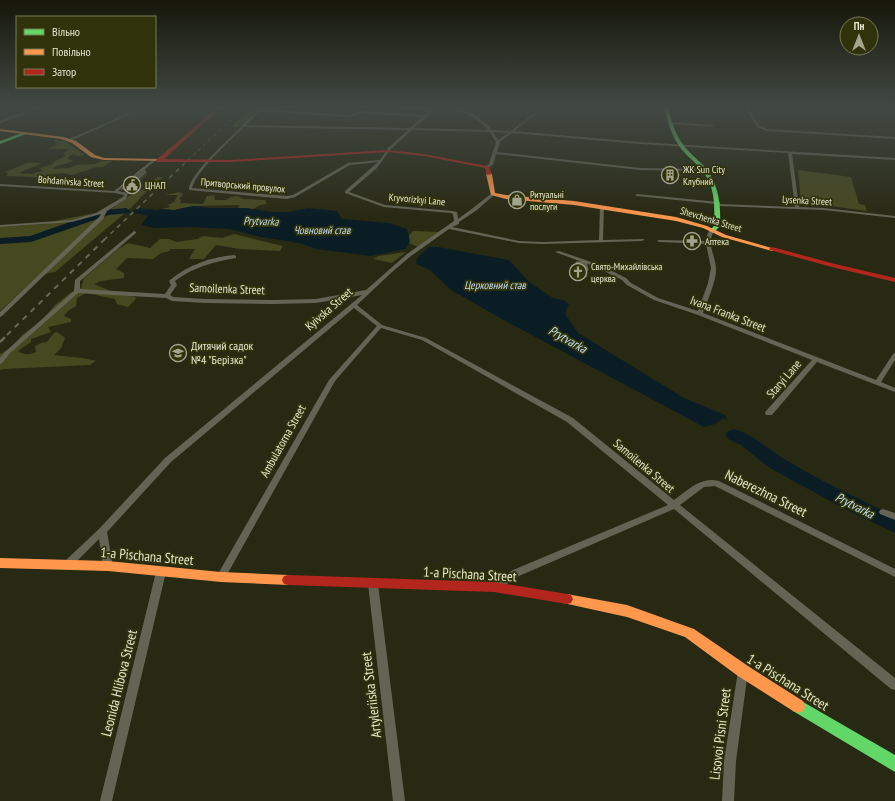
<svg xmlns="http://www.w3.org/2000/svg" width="895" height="801" viewBox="0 0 895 801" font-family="'PT Sans Narrow',sans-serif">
<rect width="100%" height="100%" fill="#282913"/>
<path fill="#464920" d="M253,106H262L239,127H234L233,125Z
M54,140C66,138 75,150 85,155L80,156H75L76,154L71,155L67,159L74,161L54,167V169L69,168L77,165L95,164L102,161H112L103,167H97L72,175L63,173L43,175L54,177L46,181H38L35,177L6,176L8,173L5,172L27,163H42L19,173L31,174L42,171L40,168L53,164V162L66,156L63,154L68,149H49V148L57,145Z
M798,170L851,177L859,204L865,205L867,211L801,202Z
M157,177H163L142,196L132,207L55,272L39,275L0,311V227L46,224L49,222L110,210L129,196L146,188Z
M179,192L183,194L179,199L181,200L180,203L203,204L207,196L214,195L215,200H226L231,197L237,196L243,199L265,200L267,204L260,205L253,209L238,208L239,205L193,206L174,210L162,209L170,207L168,205L174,202L178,195H165Z
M413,231L440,232L418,247L404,241Z
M234,234L283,246L280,251L240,249L216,245L204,259H189L195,249H170V251L161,253L153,259L127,258L116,269L124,273V278L101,281L94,284L113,292L135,297L136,299L128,307L117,304L115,299L86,293L77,298L76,306L68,311L64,316L71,319V322L48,327L51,332L31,339V342L18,351C23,355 30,355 36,352L35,346L41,343L47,342L54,333L57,332L65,338L61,348L54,355C68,357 83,357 96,361L90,365L4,369L0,370V354L11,348L22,335L40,322L55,305L70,293L81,288L84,278L118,249L128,243L150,248L160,239H169L177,242L197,239L203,236L222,238Z
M406,252L392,263L373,259L379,256Z"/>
<path fill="#0a1d25" d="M193,206L211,208H247L271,212H289L308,208L337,211L342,219L389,223L407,229L410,241L406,249L371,256L316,249L299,243L261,237L229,229L190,227L155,228L141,225L151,212L162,209L174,210Z
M429,247H438L509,260L529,282L553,298L563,300L569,304L565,314L578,333L684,398L725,415L728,421L724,418L715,424L704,427L502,319L451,290L430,270L416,264L417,258Z"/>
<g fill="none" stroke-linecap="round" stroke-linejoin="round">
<path fill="#0a1d25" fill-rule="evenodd" d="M126,208L131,211L130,213L109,215L31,242L0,244V238L30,236L104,210Z
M138,208L151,209L176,215L177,217L172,220L134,213L133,211Z
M734,429C755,435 768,450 786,460C821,481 858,499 895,516V533L845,509L788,478L767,466L741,445L728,439L725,435L728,431Z"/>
<path fill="#636454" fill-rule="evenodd" d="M42,106H45L0,123V121Z
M145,106H148L70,141L67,140Z
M262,106H264L261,109L348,115L363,111L424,115L429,111L371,106L431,109L435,106H437L427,117L414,128L488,130C474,114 465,114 448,106C464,105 482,118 492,130L511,131L543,107H534L533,106H547L514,131L640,142L895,158V160L792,154L799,207L824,208L895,216V218L824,210L718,206H716V204L637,196L635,195L637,194L718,202H720V204L795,207L788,153L640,144L512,133L500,142L497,152L640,168L705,169L707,170L705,171L640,170L496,154L493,165L487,168L485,167L489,164L496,142L490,132L412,130L390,150L377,168L349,192L385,205L452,211L457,212L458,219L473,208L492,193H494V195L477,210L459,222V224L452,227L519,241L543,242L599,240L600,207L602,206L604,207L603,240L644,239V240L642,241L543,244L519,243L449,229L411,256L392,272L357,305L382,325L426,338L573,418L674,500C688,490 701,476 719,481L895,569V577L715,486L704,487L680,505L895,678V690L891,689L674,509L519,576L497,590L494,591L491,590L489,587L491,584L513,570L668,505L567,422L422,340L381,328L335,381L224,580L221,581L218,580L216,577L218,574L329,380L377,326L354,308L171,462L107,532L113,566L111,569L108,570L105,569L103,566L99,539L71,567L68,568L65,567L63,564L65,561L99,529L165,458L362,295L316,303L272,304L205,303L172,301L166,298L78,293L10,353L2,363L0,364V358L6,351L74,291L75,280L134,231L136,232V233L80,281V289L165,294L171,285L169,281L170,280C188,265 211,257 234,255L236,256V258C214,262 193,267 175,281L177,285L170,295L173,297L205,299L272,300L316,299L366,290L407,254L454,221L453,214L451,213L384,207L345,193V191L378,162L350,165L295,197L287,199L189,190C188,175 229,139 241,127V125H242ZM260,111L348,117L363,113L422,117L410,128L246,125ZM244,127L408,130L388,148L380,160L348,163L293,195L287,196L192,188C196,171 231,140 244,127ZM493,132L508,133L498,140Z
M744,106H746L760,126L767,129L895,137V139L767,131L758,128Z
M887,106H889L895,111V114Z
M671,122L712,125L714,126L712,127L670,124Z
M152,160L155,161L138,175H136V173Z
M127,181L130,182L118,191L128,193L126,199L107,211L103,219L2,316L0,317V312L99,217L101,214L72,222L0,227V225L72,220L96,213L123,197L124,195L115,193L0,186V184L114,191Z
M710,230L714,231C706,245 715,253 716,268C717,279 707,302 703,313L876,380L893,354L895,353V360L881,382L895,388V392L817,362L772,415H766L765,413L766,411L812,360L698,315L654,300L627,285L622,280L596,267L555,252L559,251L600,265L626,278L631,283L658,298L698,311L708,283L711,268L706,244L659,242L657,241L659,240L706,241L707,235Z
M883,509L895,513V520L880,514L879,512L880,510Z
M161,568L164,569L166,572L112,801H100L156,572L158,569Z
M373,580L376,581L378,584L405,801H393L368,584L370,581Z
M743,666L747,667L748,671L736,761L734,801H722L724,761L738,671L739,667Z"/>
<path fill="#63d668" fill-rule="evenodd" d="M664,106H668C671,119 674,132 682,143C688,152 696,158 703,165C719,183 721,204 720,226L714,232L709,231L714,226C715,204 715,183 699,167C692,159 683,153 678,144C670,132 667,119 664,106Z
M22,133L26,134L0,144V141Z
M798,699L895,755V772L793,711L791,706L793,701Z"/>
<path fill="#ff974d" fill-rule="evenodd" d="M0,129L64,137L76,141L95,155L104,158L162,159L164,160L162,161L104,160L91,157L72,143L61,139L0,131Z
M489,172L492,174L495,193L506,195L574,201L676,217L707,226L726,235L775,249L772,251L722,237L703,228L676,221L574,205L506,199L491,195L486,174Z
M0,558L108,561L221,572L288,575L292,576L294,580L292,584L288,585L221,582L108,571L0,568Z
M567,594L627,605L694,629L748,666L803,701L805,706L803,711L798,713L793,711L738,676L685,637L627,617L563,603L561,599L563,595Z"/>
<path fill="#b3261e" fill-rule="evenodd" d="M219,106H223L164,159L231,160L388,150L424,154L487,166L489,167L492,174L487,175L485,168L424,156L388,152L231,162H156V160Z
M772,247L835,264L895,278V282L832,267L770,250L769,249Z
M288,575L494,582L567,594L571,595L573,599L571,603L567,604L494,592L288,585L284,584L282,580L284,576Z"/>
<path stroke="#666756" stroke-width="1" stroke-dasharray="3.5 3.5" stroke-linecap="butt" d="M183,165L245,106"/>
<path stroke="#666756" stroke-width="1.5" stroke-dasharray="4.5 4.5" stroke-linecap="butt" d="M104,240L184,164"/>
<path stroke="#666756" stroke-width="2" stroke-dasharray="5.5 5.5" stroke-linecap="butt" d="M7,335L105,239"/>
<path stroke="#666756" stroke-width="2.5" stroke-dasharray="7 7" stroke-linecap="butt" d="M0,342L8,334"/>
</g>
<path fill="#4e4d39" d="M146,172L147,175L129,191L121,190L120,187Z
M576,262L588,270L587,277H578L575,268Z"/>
<path fill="#383723" d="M146,172L147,175L129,191L128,187Z"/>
<path fill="#5e5d4a" stroke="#73725f" d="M143,168L146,172L128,187H120Z
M576,262H586L588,270H578Z"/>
<linearGradient id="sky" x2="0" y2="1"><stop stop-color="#16170a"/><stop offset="0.49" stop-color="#424944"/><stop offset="1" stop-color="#424944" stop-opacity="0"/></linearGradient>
<rect width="895" height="218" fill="url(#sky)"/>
<defs>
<g id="building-ring" transform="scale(0.9)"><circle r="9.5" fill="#30320a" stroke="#a2a48e" stroke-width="1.5"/><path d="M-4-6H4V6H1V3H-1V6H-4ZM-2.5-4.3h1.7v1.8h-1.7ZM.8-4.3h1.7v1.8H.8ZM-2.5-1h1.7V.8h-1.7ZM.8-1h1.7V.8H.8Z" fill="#a2a48e"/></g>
<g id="civic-ring" transform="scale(0.9)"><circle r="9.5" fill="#30320a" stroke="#a2a48e" stroke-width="1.5"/><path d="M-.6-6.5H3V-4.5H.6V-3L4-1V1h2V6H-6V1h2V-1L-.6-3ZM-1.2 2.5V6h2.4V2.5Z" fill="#a2a48e"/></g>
<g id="shop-ring" transform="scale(0.9)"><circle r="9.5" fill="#30320a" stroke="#a2a48e" stroke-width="1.5"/><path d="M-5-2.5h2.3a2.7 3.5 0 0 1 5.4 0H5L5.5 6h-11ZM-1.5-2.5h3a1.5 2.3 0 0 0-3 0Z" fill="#a2a48e"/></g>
<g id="pharmacy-ring" transform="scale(0.9)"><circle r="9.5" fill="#30320a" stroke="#a2a48e" stroke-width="1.5"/><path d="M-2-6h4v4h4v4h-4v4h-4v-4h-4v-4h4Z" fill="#a2a48e"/></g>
<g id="church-ring" transform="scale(0.9)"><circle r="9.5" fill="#30320a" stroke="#a2a48e" stroke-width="1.5"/><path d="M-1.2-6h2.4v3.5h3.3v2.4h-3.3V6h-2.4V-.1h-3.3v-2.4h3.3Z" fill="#a2a48e"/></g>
<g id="school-ring" transform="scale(0.9)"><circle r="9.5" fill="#30320a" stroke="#a2a48e" stroke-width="1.5"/><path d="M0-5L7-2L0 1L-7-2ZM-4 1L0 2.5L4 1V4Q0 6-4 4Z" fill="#a2a48e"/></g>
</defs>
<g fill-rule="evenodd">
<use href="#building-ring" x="670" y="175"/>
<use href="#civic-ring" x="132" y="185"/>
<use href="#shop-ring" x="517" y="200"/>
<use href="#pharmacy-ring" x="692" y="241"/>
<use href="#church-ring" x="578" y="272"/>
<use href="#school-ring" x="178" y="353"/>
</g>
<g text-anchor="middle" stroke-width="3.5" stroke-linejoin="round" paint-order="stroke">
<g font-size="10" fill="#e4e6d0" stroke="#30320a" text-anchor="start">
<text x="683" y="173">ЖК Sun City<tspan x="683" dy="12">Клубний</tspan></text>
<text x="145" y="189">ЦНАП</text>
<text x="530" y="198">Ритуальні<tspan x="530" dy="12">послуги</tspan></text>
<text x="705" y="245">Аптека</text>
<text x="591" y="270">Свято-Михайлівська<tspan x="591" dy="12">церква</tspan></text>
</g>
<g font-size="10" fill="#e4e6d0" stroke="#30320a">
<text transform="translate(71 181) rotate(4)" y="4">Bohdanivska Street</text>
<text transform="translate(243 185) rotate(5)" y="4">Притворський провулок</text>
<text transform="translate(417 199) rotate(5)" y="4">Kryvorizkyi Lane</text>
<text transform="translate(807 200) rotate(3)" y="4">Lysenka Street</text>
<text transform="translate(711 219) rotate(17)" y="4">Shevchenka Street</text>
</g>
<g font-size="11" font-style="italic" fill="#bfddee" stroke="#30320a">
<text transform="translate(261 221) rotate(2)" y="4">Prytvarka</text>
<text x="322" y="234">Човновий став</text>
<text x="495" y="289">Церковний став</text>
</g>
<g font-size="12" fill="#e4e6d0" stroke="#30320a">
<text transform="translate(227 289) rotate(2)" y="4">Samoilenka Street</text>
<text transform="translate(329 309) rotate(-41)" y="4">Kyivska Street</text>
<text transform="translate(728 314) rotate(21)" y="4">Ivana Franka Street</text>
<text transform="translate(784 379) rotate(-49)" y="4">Staryi Lane</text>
<text transform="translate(283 441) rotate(-61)" y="4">Ambulatorna Street</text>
<text transform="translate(644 466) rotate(40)" y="4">Samoilenka Street</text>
</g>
<g font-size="12" fill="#e4e6d0" stroke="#30320a" text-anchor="start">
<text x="191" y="350">Дитячий садок<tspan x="191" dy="14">№4 "Берізка"</tspan></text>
</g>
<g font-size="13" font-style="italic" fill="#bfddee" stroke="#30320a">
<text transform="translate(568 339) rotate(30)" y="5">Prytvarka</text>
<text transform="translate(855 505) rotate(27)" y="5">Prytvarka</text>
</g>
<g font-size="14" fill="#e4e6d0" stroke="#30320a">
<text transform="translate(766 493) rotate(26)" y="5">Naberezhna Street</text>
<text transform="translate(147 556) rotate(5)" y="5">1-a Pischana Street</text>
<text transform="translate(470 574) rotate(3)" y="5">1-a Pischana Street</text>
<text transform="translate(788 682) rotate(32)" y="5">1-a Pischana Street</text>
<text transform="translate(119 683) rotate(-76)" y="5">Leonida Hlibova Street</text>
<text transform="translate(371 695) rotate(-97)" y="5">Artyleriiska Street</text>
<text transform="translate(720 734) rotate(-83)" y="5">Lisovoi Pisni Street</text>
</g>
</g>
<rect x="16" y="16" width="140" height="72" fill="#30320a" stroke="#787a59"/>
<rect x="24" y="29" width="20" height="6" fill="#63d668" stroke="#787a59"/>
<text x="52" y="36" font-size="12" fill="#e4e6d0">Вільно</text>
<rect x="24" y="49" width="20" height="6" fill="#ff974d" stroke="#787a59"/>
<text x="52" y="56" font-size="12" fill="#e4e6d0">Повільно</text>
<rect x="24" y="69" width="20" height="6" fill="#b3261e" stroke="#787a59"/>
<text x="52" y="76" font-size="12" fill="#e4e6d0">Затор</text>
<g transform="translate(859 36)"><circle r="19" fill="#30320a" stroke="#787a59"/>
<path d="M0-3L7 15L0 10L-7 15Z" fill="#a2a48e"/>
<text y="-6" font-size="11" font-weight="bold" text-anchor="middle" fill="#e4e6d0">Пн</text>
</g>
</svg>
